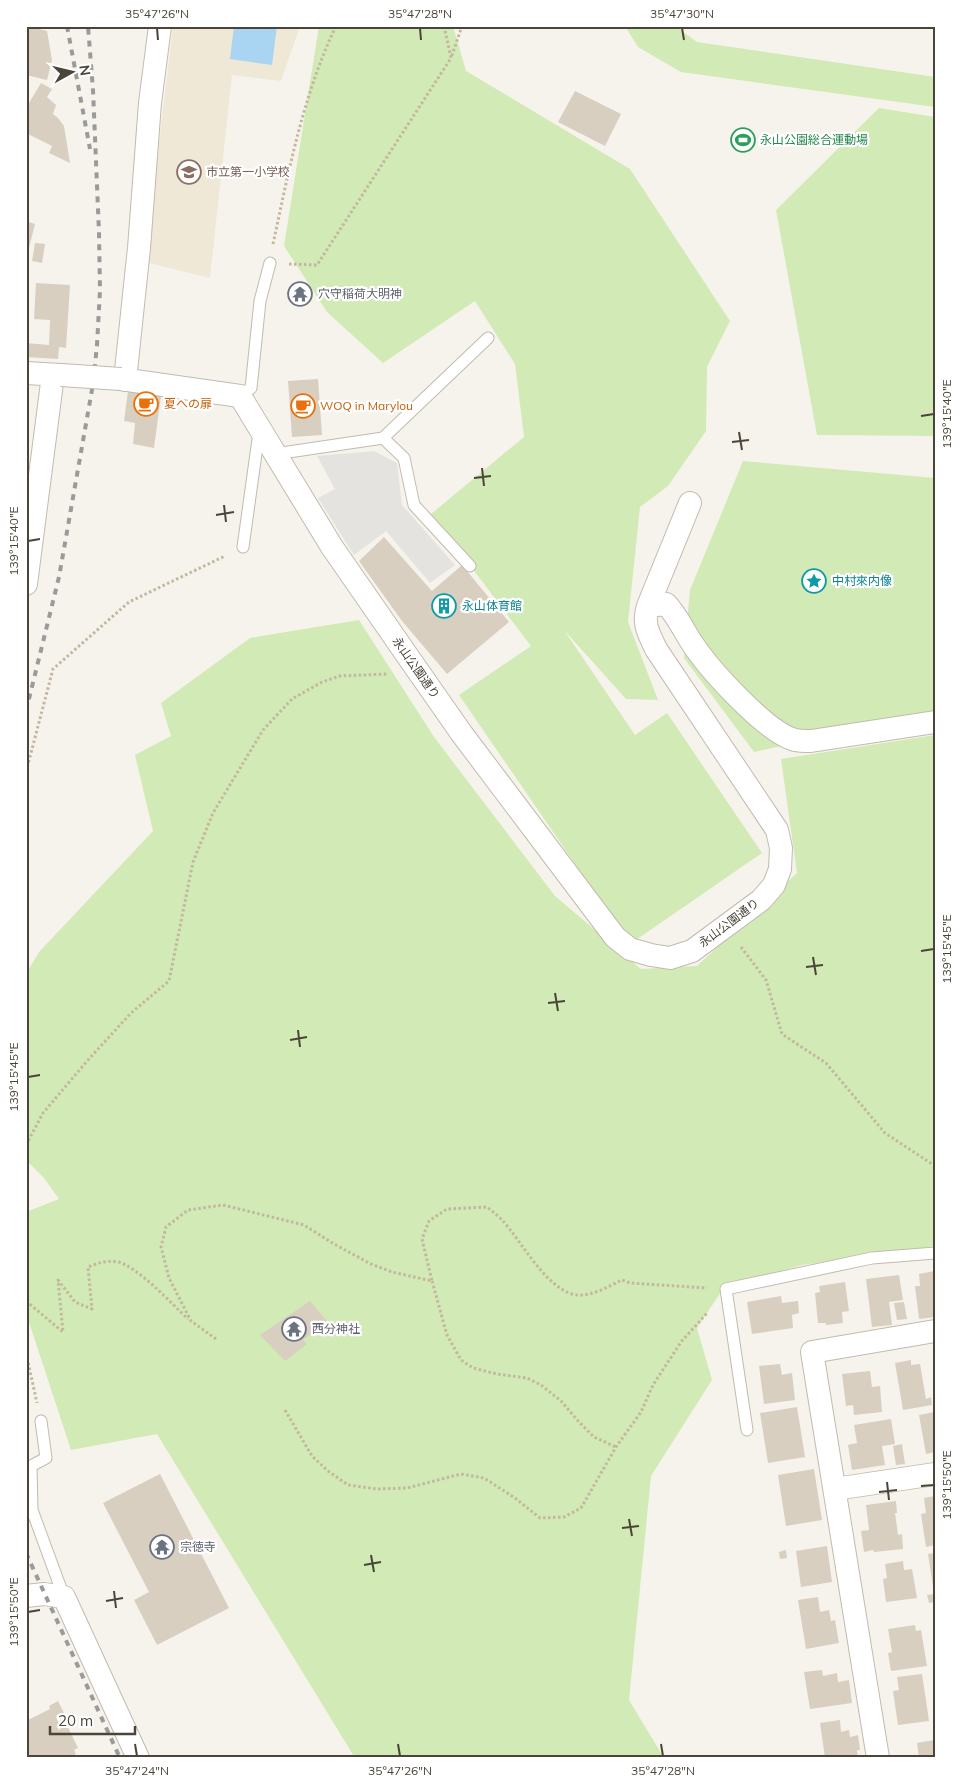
<svg xmlns="http://www.w3.org/2000/svg" width="961" height="1784" viewBox="0 0 961 1784" font-family="Mulish,'Noto Sans JP',sans-serif">
<rect width="100%" height="100%" fill="#f6f3ec"/>
<path fill="#efe8d6" d="M173,26H300L281,81L232,75L210,278L145,262Z"/>
<path fill="#d2eab5" d="M319,26H453L466,71L630,169L730,321L707,367L706,431L668,486L640,507L628,622L658,700L626,699L564,630L635,735L667,713L762,853L630,944L459,695L531,646L431,514L524,437L515,364L475,301L383,363L327,312L284,246Z
M625,26H675L697,42L935,77V107L681,72L638,47Z
M879,108L935,117V436L817,435L776,210Z
M743,461L935,478V713L754,752L684,658L690,590Z
M359,620L434,737L555,896L641,969L697,966L797,873L781,759L935,735V1246L802,1265L725,1286L697,1328L712,1380L651,1476L629,1700L664,1758H355L157,1434L71,1450L26,1313V1212L59,1199L44,1178L26,1160V974L39,952L153,831L135,755L171,736L161,703L250,638Z"/>
<path fill="#e5e3e0" d="M374,451L397,463L402,505L455,565L430,583L386,531L354,555L318,498L335,489L317,456Z"/>
<path fill="#a9d4f2" d="M234,26H277L272,65L230,59Z"/>
<path fill="#d8cfc1" d="M26,26L47,31L52,60L47,80L26,75Z
M41,83L52,89L47,97L56,105L53,114L58,118L64,126L70,163L49,153L52,146L26,133V108Z
M575,91L621,114L605,146L558,122Z
M26,221L35,224L27,256H26Z
M35,243L45,244L42,263L32,261Z
M36,283L70,285L66,348L59,347L58,359L26,357V343L49,345L50,320L34,319Z
M318,379L322,435L292,437L288,381Z
M128,391L161,396L154,448L133,444L135,423L124,421Z
M384,537L432,591L462,565L509,622L447,674L402,621L359,561Z
M935,1271V1317L919,1319L915,1286H920L919,1274Z
M899,1275L903,1300L889,1302L892,1325L872,1327L866,1279Z
M845,1282L849,1311L842,1312L843,1323L826,1325V1323H818L815,1293L820,1292L819,1286Z
M781,1296L782,1303L798,1301L799,1313L792,1315L793,1328L752,1334L747,1302Z
M310,1301L327,1321L303,1340L307,1344L285,1361L260,1335Z
M904,1302L907,1319L897,1320L894,1303Z
M911,1360V1365L920,1364L926,1399L931,1397L932,1405L903,1410L895,1363Z
M780,1364L782,1375L792,1373L795,1400L764,1404L759,1366Z
M870,1371L872,1387L880,1386L882,1412L854,1415L853,1405L846,1406L842,1374Z
M797,1407L805,1457L768,1463L760,1413Z
M935,1412V1452L926,1454L919,1415Z
M891,1419L895,1444L882,1446L885,1465L852,1470L848,1445L857,1443L854,1425Z
M902,1444L905,1464L896,1465L893,1446Z
M814,1469L822,1520L786,1526L778,1475Z
M160,1474L229,1608L157,1645L134,1600L149,1592L103,1503Z
M935,1496V1545L926,1547L921,1514L926,1513L924,1498Z
M896,1501L897,1513H895L898,1535L902,1534L903,1549L874,1552L873,1550L864,1552L861,1531L869,1530L866,1505Z
M827,1546L832,1582L801,1587L796,1551Z
M786,1550L787,1558L780,1559L779,1552Z
M935,1553V1587H933L928,1554Z
M903,1561L904,1570L912,1569L917,1598L886,1602L883,1579L887,1578L885,1564Z
M935,1594V1602L929,1603L927,1595Z
M818,1597L820,1612L829,1610L831,1621L835,1620L839,1643L806,1649L798,1600Z
M915,1625L916,1631L921,1630L927,1666L891,1671L888,1653L892,1652L888,1629Z
M822,1670L823,1676L837,1673L838,1682L849,1680L852,1703L810,1709L804,1672Z
M922,1674L929,1721L898,1725L893,1691L899,1690L897,1677Z
M58,1701L64,1713L56,1717L60,1726L66,1723L78,1748L74,1750L76,1754L68,1758H28L26,1754V1721L50,1709L49,1706Z
M840,1720L841,1732L849,1730L850,1737L858,1735L860,1750H857L858,1758H825L820,1723Z
M934,1740L935,1758H919L917,1743Z"/>
<g fill="none" stroke-linecap="round" stroke-linejoin="round">
<g stroke="#c2bbae" stroke-width="13">
<path id="lane" d="M240,396L251,388L260,301L270,263
M383,438L404,458L414,505L470,566
M275,454L383,438L488,338
M243,547L259,432
M41,1421L46,1458L31,1466L32,1510L64,1597
M747,1430L726,1289L872,1258L935,1253"/>
</g>
<g stroke="#c2bbae" stroke-width="24">
<path id="street" d="M26,373L61,375
M121,379L240,396L332,547L411,661L462,734L615,937L630,949L651,955L670,958L692,951L761,900L774,885L780,869L781,848L777,830L656,649C649,634 642,623 648,606L666,604C678,616 684,632 694,646C711,671 767,733 795,740C800,741 806,741 811,741L935,722
M125,380L139,248L150,103L160,26
M26,584L53,375
M648,606L690,503
M835,1489L935,1474
M26,1596L44,1594L64,1597L138,1758
M878,1758L812,1352L935,1331"/>
</g>
<path stroke="#c4b79f" stroke-width="3" stroke-dasharray="2.5 2.5" stroke-linecap="butt" d="M444,26L451,58L462,26
M273,244C289,170 303,95 336,26
M289,264L317,265L451,58
M26,772L53,669L129,602L225,556
M741,947L766,980L782,1034L826,1063L885,1133L935,1166
M26,1145L43,1113L88,1060L131,1013L169,981L193,862L213,813L263,730L292,699L322,682L340,676L388,674
M432,1281L447,1335L461,1360L473,1368L497,1374L527,1378L541,1385L561,1401L579,1422L594,1437L616,1447
M26,1301L63,1332L58,1280L75,1302L92,1309L88,1267C98,1263 107,1260 118,1262C137,1266 173,1305 188,1319
M216,1339L191,1321L169,1278L161,1247L166,1227L188,1210L223,1205L304,1225L334,1244L371,1264L392,1272L432,1281L422,1239L429,1221L447,1209L487,1207C492,1211 497,1215 502,1220C521,1240 548,1293 578,1295C593,1296 609,1286 622,1280L630,1283L707,1288
M26,1353L37,1403
M285,1410L312,1456L328,1471L348,1485L377,1489L407,1488L461,1474L484,1478L515,1498L540,1518L564,1517L581,1508L616,1447L641,1412L653,1385L681,1342L708,1312"/>
<use href="#lane" stroke="#fff" stroke-width="11"/>
<use href="#street" stroke="#fff" stroke-width="22"/>
<path stroke="#9a9a9a" stroke-width="4" stroke-dasharray="6 6" stroke-linecap="butt" d="M67,26L90,149
M26,711L59,577L93,384L97,345L100,290L99,233L93,90L88,26
M26,1553L120,1758"/>
<g stroke="#c2bbae" stroke-width="24" stroke-linecap="butt">
<path id="street-bridge" d="M61,375L121,379"/>
</g>
<use href="#street-bridge" stroke="#fff" stroke-width="22"/>
</g>
<path fill="none" stroke="#4b4439" stroke-width="2" d="M157,28L158,40M420,28L421,40M682,28L684,40M921,416L934,414M739,432L742,450M732,442L749,440M482,468L484,486M474,478L491,476M224,505L226,522M216,515L234,512M28,541L40,539M921,951L934,949M813,957L816,975M806,967L823,965M555,993L558,1011M548,1003L565,1001M298,1030L300,1047M290,1040L307,1037M28,1077L40,1075M887,1482L889,1500M921,1486L934,1485M879,1492L897,1490M629,1519L632,1536M622,1528L639,1526M371,1555L374,1572M364,1565L381,1562M114,1591L116,1608M106,1601L123,1598M28,1612L40,1610M135,1744L137,1756M398,1744L400,1756M661,1744L663,1756"/>
<defs>
<g id="stadium-ring" transform="scale(1.25)"><circle r="9.5" fill="#fff" stroke="#2e9e5b" stroke-width="1.5"/><path d="M0-5a6.5 5 0 1 0 0 10a6.5 5 0 1 0 0-10ZM-3.5-1.8h7v3.6h-7Z" fill="#2e9e5b"/></g>
<g id="school-ring" transform="scale(1.25)"><circle r="9.5" fill="#fff" stroke="#8d6e63" stroke-width="1.5"/><path d="M0-5L7-2L0 1L-7-2ZM-4 1L0 2.5L4 1V4Q0 6-4 4Z" fill="#8d6e63"/></g>
<g id="temple-ring" transform="scale(1.25)"><circle r="9.5" fill="#fff" stroke="#6b7280" stroke-width="1.5"/><path d="M0-6L5-2H3V0L6.5 2.5H4V6H1.5V3h-3V6H-4V2.5H-6.5L-3 0V-2H-5Z" fill="#6b7280"/></g>
<g id="cafe-ring" transform="scale(1.25)"><circle r="9.5" fill="#fff" stroke="#e8710a" stroke-width="1.5"/><path d="M-5.5-4.5H6V0H3Q3 3.5 0 3.5H-2.5Q-5.5 3.5-5.5 0ZM3-3.2v2h1.7v-2ZM-6 4.5H4V6H-6Z" fill="#e8710a"/></g>
<g id="sight-ring" transform="scale(1.25)"><circle r="9.5" fill="#fff" stroke="#0f9aa8" stroke-width="1.5"/><path d="M0-6L1.8-2.2L6-1.7L2.9 1.2L3.7 5.4L0 3.3L-3.7 5.4L-2.9 1.2L-6-1.7L-1.8-2.2Z" fill="#0f9aa8"/></g>
<g id="building-ring" transform="scale(1.25)"><circle r="9.5" fill="#fff" stroke="#0f9aa8" stroke-width="1.5"/><path d="M-4-6H4V6H1V3H-1V6H-4ZM-2.5-4.3h1.7v1.8h-1.7ZM.8-4.3h1.7v1.8H.8ZM-2.5-1h1.7V.8h-1.7ZM.8-1h1.7V.8H.8Z" fill="#0f9aa8"/></g>
</defs>
<g fill-rule="evenodd">
<use href="#stadium-ring" x="743" y="140"/>
<use href="#school-ring" x="189" y="172"/>
<use href="#temple-ring" x="300" y="294"/>
<use href="#cafe-ring" x="146" y="404"/>
<use href="#cafe-ring" x="303" y="406"/>
<use href="#sight-ring" x="814" y="581"/>
<use href="#building-ring" x="444" y="606"/>
<use href="#temple-ring" x="294" y="1329"/>
<use href="#temple-ring" x="162" y="1547"/>
</g>
<g text-anchor="middle" stroke-width="4.5" stroke-linejoin="round" paint-order="stroke">
<g font-size="12" fill="#27864d" stroke="#fff" text-anchor="start">
<text x="760" y="144">永山公園総合運動場</text>
</g>
<g font-size="12" fill="#785e54" stroke="#fff" text-anchor="start">
<text x="206" y="176">市立第一小学校</text>
</g>
<g font-size="12" fill="#5b616d" stroke="#fff" text-anchor="start">
<text x="318" y="298">穴守稲荷大明神</text>
<text x="312" y="1333">西分神社</text>
<text x="180" y="1551">宗徳寺</text>
</g>
<g font-size="12" fill="#c56008" stroke="#fff" text-anchor="start">
<text x="164" y="408">夏への扉</text>
<text x="320" y="410">WOQ in Marylou</text>
</g>
<g font-size="12" fill="#0d838f" stroke="#fff" text-anchor="start">
<text x="832" y="585">中村來内像</text>
<text x="462" y="610">永山体育館</text>
</g>
<g font-size="12" fill="#4b4439" stroke="#fff">
<text transform="translate(416 668) rotate(55)" y="4">永山公園通り</text>
<text transform="translate(729 923) rotate(-37)" y="4">永山公園通り</text>
</g>
</g>
<rect width="961" height="1784" fill="none" stroke="#ffffff" stroke-width="55"/>
<g transform="translate(72 72) rotate(82)" stroke="#ffffff" stroke-width="4" paint-order="stroke">
<path d="M0-4L9 19L0 12L-9 19Z" fill="#4b4439"/>
<text y="-8" font-size="14" font-weight="bold" text-anchor="middle" fill="#4b4439">N</text>
</g>
<path d="M50 1726v8h85v-8" fill="none" stroke="#4b4439" stroke-width="2.5"/>
<text x="58" y="1726" font-size="15" fill="#4b4439" stroke="#ffffff" stroke-width="4" paint-order="stroke">20 m</text>
<rect x="28" y="28" width="906" height="1728" fill="none" stroke="#4b4439" stroke-width="2"/>
<g font-size="12" text-anchor="middle" fill="#4b4439">
<text x="157" y="18">35°47'26"N</text>
<text x="420" y="18">35°47'28"N</text>
<text x="682" y="18">35°47'30"N</text>
<text transform="translate(947 414) rotate(-90)" y="4">139°15'40"E</text>
<text transform="translate(14 541) rotate(-90)" y="4">139°15'40"E</text>
<text transform="translate(947 949) rotate(-90)" y="4">139°15'45"E</text>
<text transform="translate(14 1077) rotate(-90)" y="4">139°15'45"E</text>
<text transform="translate(947 1485) rotate(-90)" y="4">139°15'50"E</text>
<text transform="translate(14 1612) rotate(-90)" y="4">139°15'50"E</text>
<text x="137" y="1775">35°47'24"N</text>
<text x="400" y="1775">35°47'26"N</text>
<text x="663" y="1775">35°47'28"N</text>
</g>
</svg>
